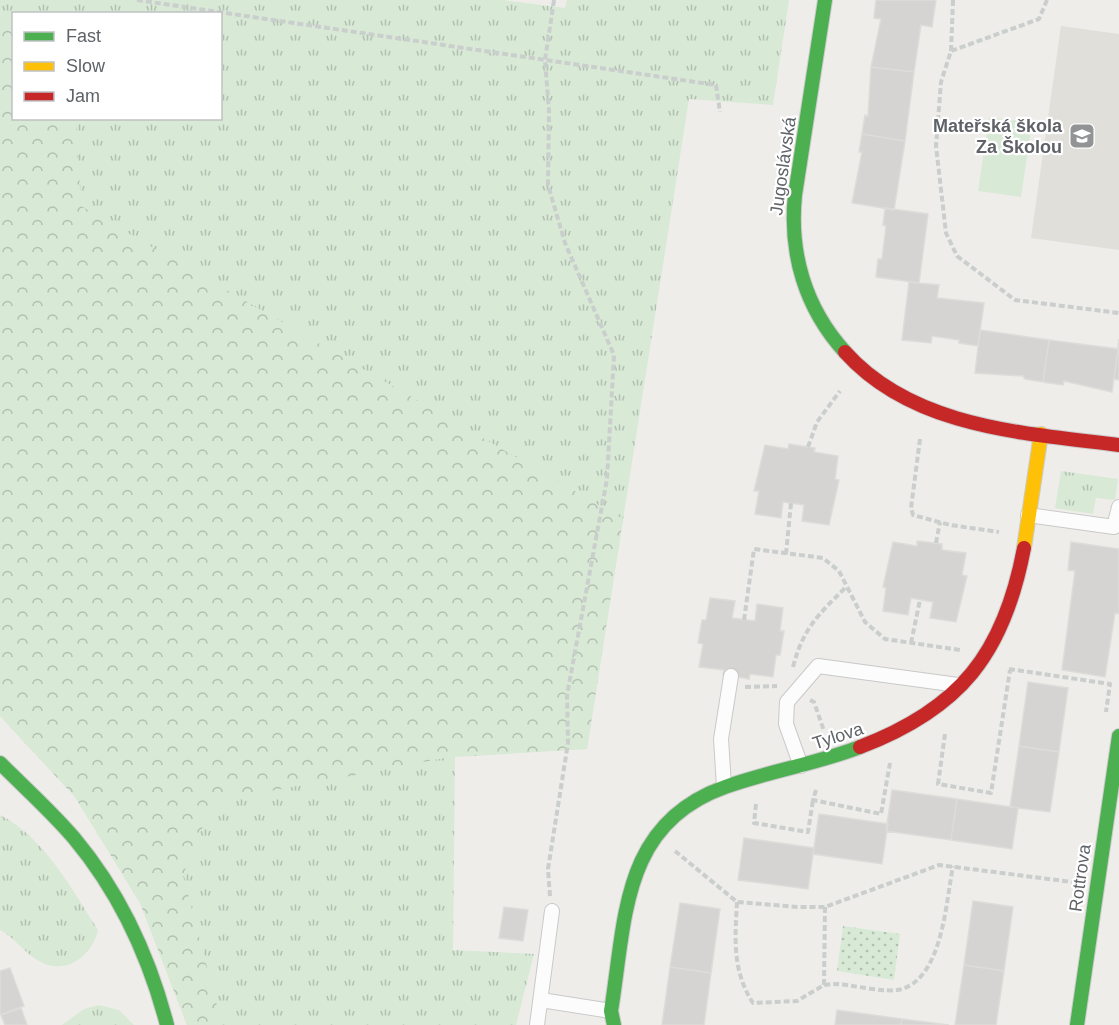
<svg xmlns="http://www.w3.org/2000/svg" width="1119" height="1025" viewBox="0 0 1119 1025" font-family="Helvetica,sans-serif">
<defs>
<pattern id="grass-tufts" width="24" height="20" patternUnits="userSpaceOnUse" patternTransform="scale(1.5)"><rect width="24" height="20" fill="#d8e9d6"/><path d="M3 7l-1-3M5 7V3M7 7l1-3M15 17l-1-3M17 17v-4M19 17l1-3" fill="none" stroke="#b2c0b1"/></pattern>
<pattern id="forest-crowns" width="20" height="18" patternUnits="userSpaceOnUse" patternTransform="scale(1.5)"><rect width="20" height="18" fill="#d8e9d6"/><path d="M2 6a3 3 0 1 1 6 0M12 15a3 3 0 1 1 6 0" fill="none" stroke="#b2c0b1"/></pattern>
<pattern id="park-dots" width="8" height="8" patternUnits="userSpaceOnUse" patternTransform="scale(1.5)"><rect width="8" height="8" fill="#d8e9d6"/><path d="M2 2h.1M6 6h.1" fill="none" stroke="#b2c0b1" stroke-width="1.8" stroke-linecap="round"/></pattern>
</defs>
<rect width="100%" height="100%" fill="#eeedea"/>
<path fill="#e1dfda" d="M1061,26L1119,34V250L1031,238Z"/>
<path fill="url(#grass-tufts)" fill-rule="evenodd" d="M0,0H503L565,8L567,0H789L773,105L689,99L587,749L455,757L453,950L534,954L516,1025H187L140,903L75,797L0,716ZM14,14H220V118H14Z
M1061,471L1118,479L1115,500L1096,498L1093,514L1055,508Z
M0,815C45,838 71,888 98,930C92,957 64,977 37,960C23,951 15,938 0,930Z
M99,1005L119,1010L134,1025H62L84,1009Z"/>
<path fill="url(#forest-crowns)" d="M0,19L13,27L14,118L76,119L81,206L623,519L587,749L455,756L213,802L183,875L222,1025H187L140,903L75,797L0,716Z"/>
<path fill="url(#park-dots)" d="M843,926L900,934L894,980L837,971Z"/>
<path fill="#d8e9d6" d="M989,117L1032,123L1021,197L978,191Z"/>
<path fill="#d5d4d3" stroke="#dedcd9" stroke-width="1.5" d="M876,0H936L932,27L921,25L914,72L871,67L881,19L874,18Z
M871,67L914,72L905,141L862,134L865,115L868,116Z
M862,134L905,141L894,210L852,203L862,152H859Z
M885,208L928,214L919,283L876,277L878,259H882L886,226L883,225Z
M909,282L939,285L937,298L984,303L978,346L959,343V340L932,336L931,343L902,340Z
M980,330L1049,340L1043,382L1025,379L1023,376L975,373Z
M1119,339V380L1114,379Z
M1049,340L1118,349L1112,392L1064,381L1063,385L1043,382Z
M789,444L815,448L814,452L838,456L835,479L839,480L829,525L802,521L804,505L783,502L781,518L755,514L759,491H754L765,445L788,449Z
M917,541L942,544V550L966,553L962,575L967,576L956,622L930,618L933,602L911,598L908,615L883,611L886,588L883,587L893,542L917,546Z
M1071,542L1119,549V614L1115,613L1105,677L1062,670L1075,571L1068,570Z
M710,598L735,601L732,618L755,621L757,604L783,608L780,631H784L780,655H776L773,677L750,674L749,679L723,674L724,670L699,667L703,644L698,643L702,620H706Z
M1028,682L1068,688L1059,752L1019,746Z
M1019,746L1059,752L1050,812L1010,807Z
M892,790L957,799L951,840L886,831Z
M957,799L1018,808L1012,849L951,840Z
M819,814L888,824L882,864L813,854Z
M744,838L814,848L808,889L738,880Z
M973,901L1013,907L1004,971L964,965Z
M680,903L720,909L711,973L670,967Z
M504,907L528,910L523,941L499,938Z
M964,965L1004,971L996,1025H955Z
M670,967L711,973L704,1025H662Z
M10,968L24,1006L0,1015V971Z
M21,1008L27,1025H5L1,1015Z
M837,1010L902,1019L901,1025H835Z
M902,1019L949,1025H901Z"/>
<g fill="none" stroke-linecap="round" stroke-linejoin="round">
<g stroke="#c9c9c9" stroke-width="16">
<path id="lane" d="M1028,515L1114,527L1119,507
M801,766L786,724L787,702L818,666L958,685
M724,786L721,739L731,676
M541,1000L611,1011
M537,1025L552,911"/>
</g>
<g stroke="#cbcbcb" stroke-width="16">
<path id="fast" d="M825,0L795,195C789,253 805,308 845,352
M0,763C25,788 51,811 74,838C120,893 149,956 167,1025
M614,1025L611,1011C626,919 621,824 725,787C769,771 816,764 860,747
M1077,1025L1119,736"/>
</g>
<g stroke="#cbcbcb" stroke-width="16">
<path id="slow" d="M1024,548L1041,434"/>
</g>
<g stroke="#cbcbcb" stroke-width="16">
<path id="jam" d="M845,352C913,428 1024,433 1119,445
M860,747C960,709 1004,654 1024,548"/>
</g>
<path stroke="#cacecc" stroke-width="4" stroke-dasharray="6 3" stroke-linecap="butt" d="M137,0L716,85L720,112
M1047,0L1039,19L951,51L941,82L936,146L946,233L957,256L1015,300L1119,313
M951,51L953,0
M920,439L911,508L913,515L950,525L999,532
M808,447L817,422L840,391
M936,543L940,522
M786,554L791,503
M744,620L754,549L823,558L839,571L865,622L885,639L960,650
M911,643L920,600
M793,667C803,628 819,614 846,587
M1009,669L1110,684L1106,712
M745,687L777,686
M810,700L814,702L824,731
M945,734L938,784L991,793L1010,670
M816,790L813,800L881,814L890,763
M756,804L754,823L808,832L813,800
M675,851L737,902L798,907H825L939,865L1072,882
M550,896L548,869L568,743L567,695L607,479L614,355L565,243L548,185L549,111L545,60L554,0
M737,902C735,938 732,971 753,1003L797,1001L824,985L833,984C851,984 886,994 902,989C943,976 946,901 953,866
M824,985L825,907"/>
<use href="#lane" stroke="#fcfcfc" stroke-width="14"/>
<use href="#fast" stroke="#4caf50" stroke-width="14"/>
<use href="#slow" stroke="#ffc107" stroke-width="14"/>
<use href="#jam" stroke="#c62828" stroke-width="14"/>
</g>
<defs>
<g id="school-square" transform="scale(1.35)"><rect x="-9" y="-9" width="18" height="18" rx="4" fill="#919395" stroke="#fff"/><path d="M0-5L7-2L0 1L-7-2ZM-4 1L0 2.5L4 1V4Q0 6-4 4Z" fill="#fff"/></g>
</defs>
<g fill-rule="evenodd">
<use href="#school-square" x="1082" y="136"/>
</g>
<g text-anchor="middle" stroke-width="4.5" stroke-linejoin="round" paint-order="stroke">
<g font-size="18" font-weight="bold" fill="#5f6367" stroke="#fff" text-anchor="end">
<text x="1062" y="132">Mateřská škola<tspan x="1062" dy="21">Za Školou</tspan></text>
</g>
<g font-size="18" fill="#5f6367" stroke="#fff">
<text transform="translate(783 166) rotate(-82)" y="6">Jugoslávská</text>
<text transform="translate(838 736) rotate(-18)" y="6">Tylova</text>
<text transform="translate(1080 878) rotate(-82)" y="6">Rottrova</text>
</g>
</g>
<rect x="12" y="12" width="210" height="108" fill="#ffffff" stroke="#bfc1c2" stroke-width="1.5"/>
<rect x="24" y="32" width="30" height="9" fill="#4caf50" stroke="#bfc1c2" stroke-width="1.5"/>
<text x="66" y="42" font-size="18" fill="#5f6367">Fast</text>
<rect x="24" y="62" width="30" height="9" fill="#ffc107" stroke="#bfc1c2" stroke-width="1.5"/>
<text x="66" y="72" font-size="18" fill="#5f6367">Slow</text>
<rect x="24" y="92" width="30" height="9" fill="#c62828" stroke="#bfc1c2" stroke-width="1.5"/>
<text x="66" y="102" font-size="18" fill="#5f6367">Jam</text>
</svg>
